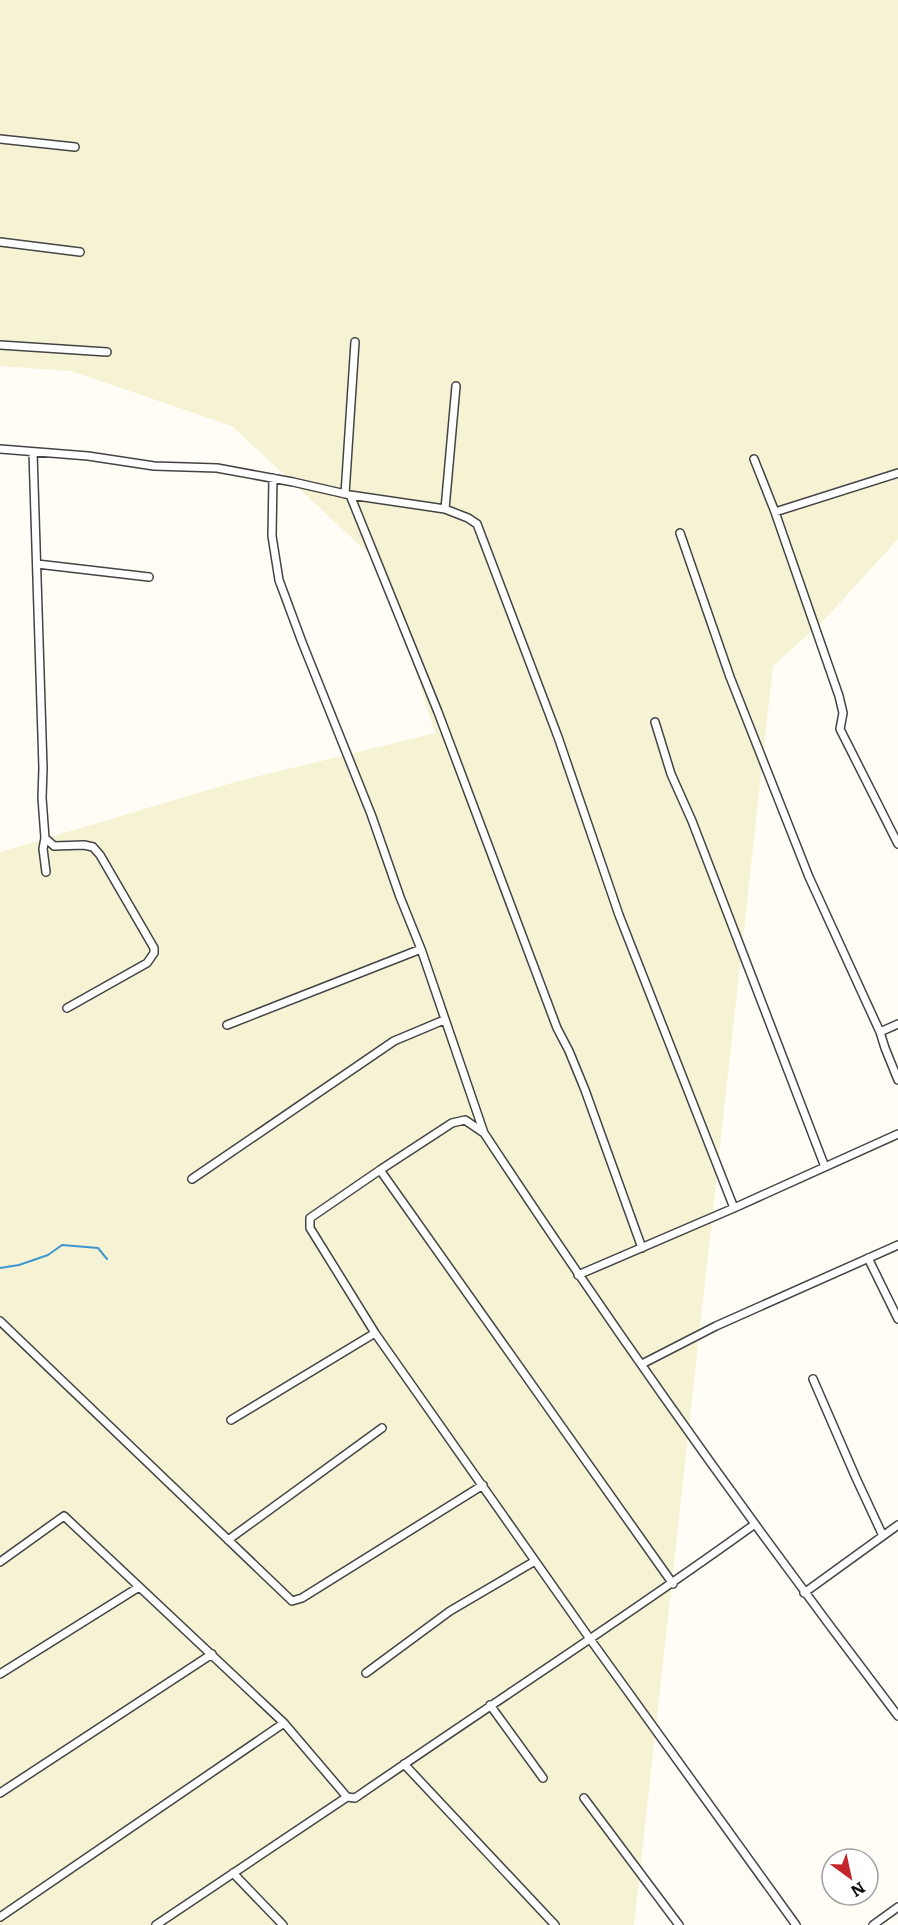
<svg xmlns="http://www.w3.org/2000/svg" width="898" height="1925" viewBox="0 0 898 1925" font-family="Literata,serif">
<rect width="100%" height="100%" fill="#fffdf5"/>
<path fill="#f6f3d4" d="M0,0H898V539L825,619L773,666L634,1925H0V852L235,782L435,733L384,568L232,426L71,371L0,366Z"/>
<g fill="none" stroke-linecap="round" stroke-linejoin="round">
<path stroke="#3f96cf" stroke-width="2" d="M0,1268L19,1265L48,1255L62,1245L98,1248L107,1259"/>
<g stroke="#444" stroke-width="10">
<path id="street" d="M0,139L75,147
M0,242L80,252
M0,345L107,352
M0,449L88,456L154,466L217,468L293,482L350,495L445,509L468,518L477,524L558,737L619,915L734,1208
M33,452L43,768L42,798L45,838L43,849L46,872
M754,459L775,512L839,696L843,713L840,729L898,844
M273,478L272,536L279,580L302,642L371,814L400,897L421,949L484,1133
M345,494L355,342
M350,495L438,712L557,1028L569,1051L585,1090L642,1248
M445,509L456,386
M775,512L898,473
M680,533L730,677L809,877L880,1032L885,1048L898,1080
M37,564L149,577
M655,722L671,774L692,821L825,1167
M45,838L54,846L84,845L93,847L100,855L154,948V953L147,963L67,1008
M227,1025L421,949
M880,1032L898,1024
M380,1170L310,1218V1228L375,1333L590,1639L796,1925
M192,1179L394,1041L444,1020
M868,1258L898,1319
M578,1275L734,1208L898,1134
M0,1321L292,1601L302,1598L483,1485
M642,1364L716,1326L898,1245
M813,1379L856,1478L883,1536
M231,1420L375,1333
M228,1540L382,1428
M0,1562L64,1516L284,1723L347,1797L355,1798C488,1706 624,1619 755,1524
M673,1584L380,1170L452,1123L465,1120L484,1133C615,1332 754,1527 898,1716
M804,1593L898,1525
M366,1673L450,1611L535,1561
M0,1674L139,1587
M490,1705L543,1778
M404,1764L555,1925
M0,1793L212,1654
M584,1798L679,1925
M233,1873L283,1925
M0,1917L284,1723
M156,1925L347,1797
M873,1925L898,1907"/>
</g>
<use href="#street" stroke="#fff" stroke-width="7"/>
</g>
<g transform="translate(850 1877) rotate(147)"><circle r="28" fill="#ffffff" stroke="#a0a0a0" stroke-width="1.5"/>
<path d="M0-4.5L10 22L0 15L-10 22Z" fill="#c4262e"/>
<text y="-9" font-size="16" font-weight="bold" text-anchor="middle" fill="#111111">N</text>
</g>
</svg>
